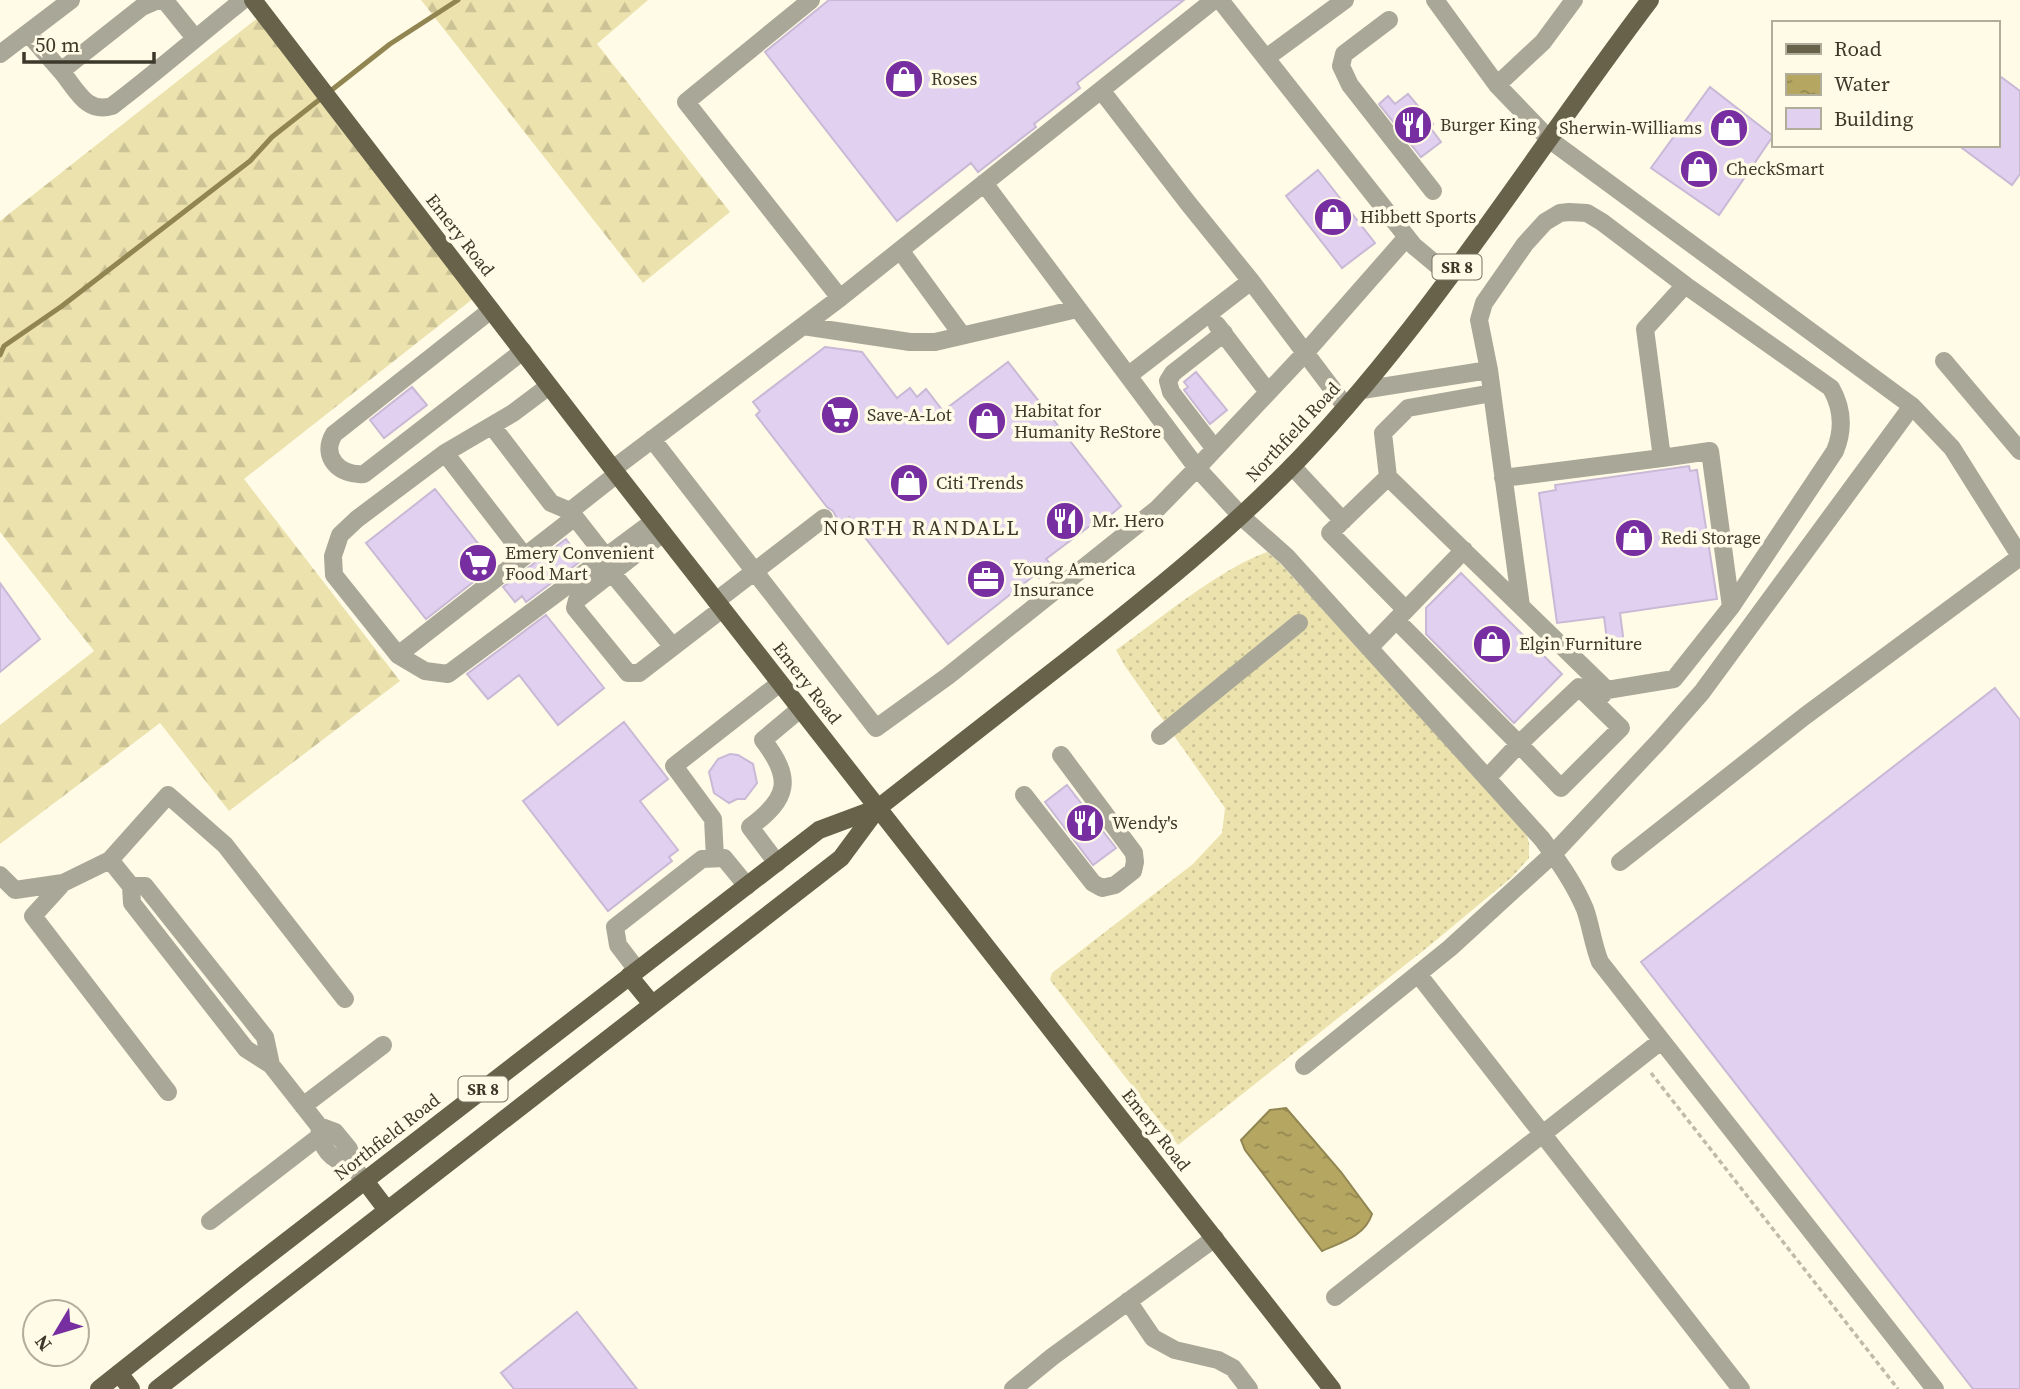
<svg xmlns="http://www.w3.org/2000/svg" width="2020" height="1389" viewBox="0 0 2020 1389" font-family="'Source Serif 4',serif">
<defs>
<pattern id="grass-dots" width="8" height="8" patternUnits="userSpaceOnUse" patternTransform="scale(1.75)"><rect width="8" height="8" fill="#ece2ae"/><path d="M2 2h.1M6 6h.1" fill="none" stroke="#cbc396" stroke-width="1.8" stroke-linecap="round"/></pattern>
<pattern id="forest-firs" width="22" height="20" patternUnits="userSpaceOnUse" patternTransform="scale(1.75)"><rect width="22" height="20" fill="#ece2ae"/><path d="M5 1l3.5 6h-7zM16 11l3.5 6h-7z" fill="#cbc396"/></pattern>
<pattern id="water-ripples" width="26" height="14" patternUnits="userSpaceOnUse" patternTransform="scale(1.75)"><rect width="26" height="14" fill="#b5a662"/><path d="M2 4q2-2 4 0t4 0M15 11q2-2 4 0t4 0" fill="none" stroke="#948851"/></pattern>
</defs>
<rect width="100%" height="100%" fill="#fffbe6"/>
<path fill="url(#grass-dots)" d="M1267,552L1277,560L1525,829L1529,843V858L1512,877L1429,946L1178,1145L1050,980L1052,973L1193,864L1222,833L1225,808L1125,666L1116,650C1160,619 1218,570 1267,552Z"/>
<path fill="url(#forest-firs)" d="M421,0H648L597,44L730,212L643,283Z
M264,13L479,294L244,479L400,681L229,811L160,723L0,844V725L94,651L0,532V221Z"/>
<path fill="url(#water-ripples)" stroke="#918552" stroke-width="2" d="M1286,1108L1341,1172L1372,1214C1365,1236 1342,1242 1322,1251L1245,1150L1241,1140L1270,1110Z"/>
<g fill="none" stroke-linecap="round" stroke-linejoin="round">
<path stroke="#918552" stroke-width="5" d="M0,355L4,346L62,306L250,161L272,137L390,44L458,0"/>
</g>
<path fill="#e1d0ef" stroke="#c9b8d6" stroke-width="2" d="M829,0H1184L1077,83L1080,88L1034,124L1036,127L978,172L971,163L897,221L765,52Z
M1997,74L2020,91V174L2012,185L1958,145H1997Z
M1710,87L1773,136L1719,215L1651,168Z
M1408,94L1433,124L1430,127L1441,142L1421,157L1379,104L1388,96L1395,104Z
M1318,170L1375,243L1342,268L1286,196Z
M825,347L862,352L897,398L910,388L917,397L926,389L943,411L1008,362L1121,506L1106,519L1103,516L1046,559L1053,567L1039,578L1036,574L948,644L849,517L840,524L833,511L827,507L756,415L760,411L753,402Z
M1196,372L1227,410L1210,424L1184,390L1188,387L1184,382Z
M412,387L427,405L384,438L370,420Z
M1689,466L1690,471L1697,470L1717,599L1620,613L1624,644L1608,647L1604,617L1557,623L1539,493L1556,490L1555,485Z
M435,489L495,565L426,619L366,543Z
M566,539L582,560L526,602L522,596L515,602L503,587Z
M1461,573L1562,674L1514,723L1426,634V608Z
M0,583L40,639L0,672Z
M546,615L604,688L558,725L519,675L488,699L467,674Z
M1995,688L2020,720V1389H1973L1641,962Z
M624,722L668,779L640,801L678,850L669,857L672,861L608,911L523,801Z
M730,754L738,755L753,764L757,783L745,799H737L729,803L714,793L709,772L718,759Z
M1067,785L1116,848L1093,865L1045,802Z
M577,1312L637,1389H514L501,1373Z"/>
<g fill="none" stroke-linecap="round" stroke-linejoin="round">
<path stroke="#bfbba8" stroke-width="3.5" stroke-dasharray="5 3.5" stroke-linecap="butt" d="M1651,1073L1898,1389"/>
<path stroke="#a9a798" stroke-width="18" d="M161,0L166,2L195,38
M1220,0L1414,246L1450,276
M1435,0L1497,85L1550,140L1912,406L1952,448L2020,556
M1389,20L1344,54L1341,66L1350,85L1433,191
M28,33L61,71L142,7L158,0
M0,54L71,0
M1266,58L1345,0
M61,71C77,90 86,114 112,106C157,72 199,35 243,0
M1497,85L1543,42L1574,0
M1101,90L1188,203L1251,281L1346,407
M1407,237L1306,352L1197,468L1242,517L1287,557L1542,839C1559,862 1574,883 1585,909C1591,926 1593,945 1600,962L1935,1389
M900,250L962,335
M1685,285L1831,388C1843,409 1844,429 1835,451L1731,607
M840,298L1214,0
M491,310L334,434C320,457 340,476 364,474L523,351
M1217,325L1268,392
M803,326L910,342H935L1077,309
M1944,361L2020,451
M1129,375L1251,281
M549,386L513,413L445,453L357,519L340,535L333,556L334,575L398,655L425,671L448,674L654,521
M1362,390L1489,370
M492,426L551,503L570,511L606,557
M652,439L876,728L948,676L1157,509L1197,468L984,183
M1215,449L1171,392L1168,381L1173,373L1224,333
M445,453L519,549
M1292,466L1343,521
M613,469L840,298L686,102L811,0
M1388,477L1383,433L1408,408L1492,393
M1503,478L1662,458L1645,329L1685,285L1602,222L1587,213L1569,212L1560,213L1545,222L1525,244L1484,303L1479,320L1489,370L1521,606
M570,511L617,474
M663,533L577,600L575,608L628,673H639L722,609
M612,573L673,647
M716,601L824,518
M1406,610L1330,533L1388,477L1607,690L1595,703
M1396,620L1519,744L1488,777
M1369,648L1464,550
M398,655L575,517
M1579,687L1621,728L1561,788L1519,744Z
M1607,690L1674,679L1731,607L1710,451L1662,458
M1160,736L1299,623
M1024,795L1093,883L1102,888L1115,885L1133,871L1135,862L1134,853L1061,755
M715,858L713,819L674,766L780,683
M110,860L168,795L225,845L345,999
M1620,862L1805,716L2020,557
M777,863L750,827C789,798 793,779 763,740L800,709
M0,875L15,890L63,883
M131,886H145L265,1037L271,1065
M637,970L618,945L615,927L702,859L724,858L747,886
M1418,974L1741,1389
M1304,1066L1450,948L1553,854L1660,740L1702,692L1912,406
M168,1092L33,916L63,883L110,860L131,886L132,903L246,1049L271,1065L319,1126L335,1132L349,1149L352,1166L365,1181
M303,1106L383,1045
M319,1126C321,1149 330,1160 352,1166
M210,1221L320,1136
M1335,1297L1661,1041
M1128,1301L1153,1338L1175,1350L1218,1360L1233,1368L1249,1389
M1013,1389L1052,1357L1215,1238"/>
<path stroke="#676249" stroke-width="18" d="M253,0L613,469L1332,1389
M629,976L652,1004
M365,1181L387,1210
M119,1373L131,1389
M99,1389L248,1271L819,830L878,808
M157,1389L841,858L878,808C942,758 1006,708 1070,658C1150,595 1229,532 1300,458C1433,318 1534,153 1650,0"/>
</g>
<defs>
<g id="shop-disc" transform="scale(2.0125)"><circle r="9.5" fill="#762ea1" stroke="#fffbe6"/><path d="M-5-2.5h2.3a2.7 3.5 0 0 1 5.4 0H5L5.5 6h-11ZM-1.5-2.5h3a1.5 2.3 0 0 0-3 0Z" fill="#fff"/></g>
<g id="restaurant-disc" transform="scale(2.0125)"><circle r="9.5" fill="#762ea1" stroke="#fffbe6"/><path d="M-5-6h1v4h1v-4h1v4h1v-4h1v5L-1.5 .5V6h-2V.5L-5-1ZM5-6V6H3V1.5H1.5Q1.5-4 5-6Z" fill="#fff"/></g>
<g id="supermarket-disc" transform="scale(2.0125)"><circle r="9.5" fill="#762ea1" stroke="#fffbe6"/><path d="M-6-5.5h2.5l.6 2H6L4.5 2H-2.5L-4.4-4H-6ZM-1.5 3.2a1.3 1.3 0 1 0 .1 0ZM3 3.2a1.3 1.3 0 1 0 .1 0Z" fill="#fff"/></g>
<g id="office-disc" transform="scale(2.0125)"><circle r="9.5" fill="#762ea1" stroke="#fffbe6"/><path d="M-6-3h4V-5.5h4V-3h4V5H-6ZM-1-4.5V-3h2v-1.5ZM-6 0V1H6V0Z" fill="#fff"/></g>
</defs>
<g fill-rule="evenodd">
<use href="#shop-disc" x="904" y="79"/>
<use href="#restaurant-disc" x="1413" y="125"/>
<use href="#shop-disc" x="1729" y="128"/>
<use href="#shop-disc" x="1699" y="169"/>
<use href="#shop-disc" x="1333" y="217"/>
<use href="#supermarket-disc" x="840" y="415"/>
<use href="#shop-disc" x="987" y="421"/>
<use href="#shop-disc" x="909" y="483"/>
<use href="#restaurant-disc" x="1065" y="521"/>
<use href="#shop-disc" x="1634" y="538"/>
<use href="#supermarket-disc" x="478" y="563"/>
<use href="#office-disc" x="986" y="579"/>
<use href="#shop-disc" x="1492" y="644"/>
<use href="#restaurant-disc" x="1085" y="823"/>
</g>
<g text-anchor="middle" stroke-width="7" stroke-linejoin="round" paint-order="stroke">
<g fill="#fffbe6" stroke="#767363" stroke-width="2">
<rect x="1432.5" y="254.5" width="49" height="25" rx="5"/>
<rect x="458.5" y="1076.5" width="49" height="25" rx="5"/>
</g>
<g font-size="16" font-weight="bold" fill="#3c392b">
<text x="1457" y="273">SR 8</text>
<text x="483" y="1095">SR 8</text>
</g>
<g font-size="18" fill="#3c392b" stroke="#fffbe6" text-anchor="start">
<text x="931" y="85">Roses</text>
<text x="1440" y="131">Burger King</text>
<text x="1702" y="134" text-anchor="end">Sherwin-Williams</text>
<text x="1726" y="175">CheckSmart</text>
<text x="1360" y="223">Hibbett Sports</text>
<text x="1014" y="417">Habitat for<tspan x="1014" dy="21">Humanity ReStore</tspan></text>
<text x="867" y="421">Save-A-Lot</text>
<text x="936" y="489">Citi Trends</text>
<text x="1092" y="527">Mr. Hero</text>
<text x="1661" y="544">Redi Storage</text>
<text x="505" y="559">Emery Convenient<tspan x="505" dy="21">Food Mart</tspan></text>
<text x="1013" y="575">Young America<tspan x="1013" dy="21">Insurance</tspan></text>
<text x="1519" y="650">Elgin Furniture</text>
<text x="1112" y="829">Wendy's</text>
</g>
<g font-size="18" fill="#3c392b" stroke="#fffbe6">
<text transform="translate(460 235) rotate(52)" y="6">Emery Road</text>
<text transform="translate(1293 432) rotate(-47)" y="6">Northfield Road</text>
<text transform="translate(807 683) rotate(52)" y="6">Emery Road</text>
<text transform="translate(1156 1130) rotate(52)" y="6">Emery Road</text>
<text transform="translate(387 1137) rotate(-38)" y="6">Northfield Road</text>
</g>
<g font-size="21" letter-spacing="2" fill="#3c392b" stroke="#fffbe6">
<text x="922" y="535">NORTH RANDALL</text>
</g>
</g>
<rect x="1772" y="21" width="228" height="126" fill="#fffbe6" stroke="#b1ad9b" stroke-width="2"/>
<rect x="1786" y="44" width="35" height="10" fill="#676249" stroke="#b1ad9b" stroke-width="2"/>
<text x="1834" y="56" font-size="21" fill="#3c392b">Road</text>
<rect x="1786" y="74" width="35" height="21" fill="url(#water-ripples)" stroke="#b1ad9b" stroke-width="2"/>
<text x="1834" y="91" font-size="21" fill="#3c392b">Water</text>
<rect x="1786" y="108" width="35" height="21" fill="#e1d0ef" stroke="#b1ad9b" stroke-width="2"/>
<text x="1834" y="126" font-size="21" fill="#3c392b">Building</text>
<g transform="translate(56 1333) rotate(232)"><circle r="33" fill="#fffbe6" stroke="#b1ad9b" stroke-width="2"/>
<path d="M0-5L12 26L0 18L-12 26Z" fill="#762ea1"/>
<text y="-10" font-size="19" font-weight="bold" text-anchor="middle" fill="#3c392b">N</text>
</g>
<path d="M24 52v10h130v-10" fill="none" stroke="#3c392b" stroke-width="3.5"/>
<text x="35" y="52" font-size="21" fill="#3c392b" stroke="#fffbe6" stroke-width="5" paint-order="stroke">50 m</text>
</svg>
